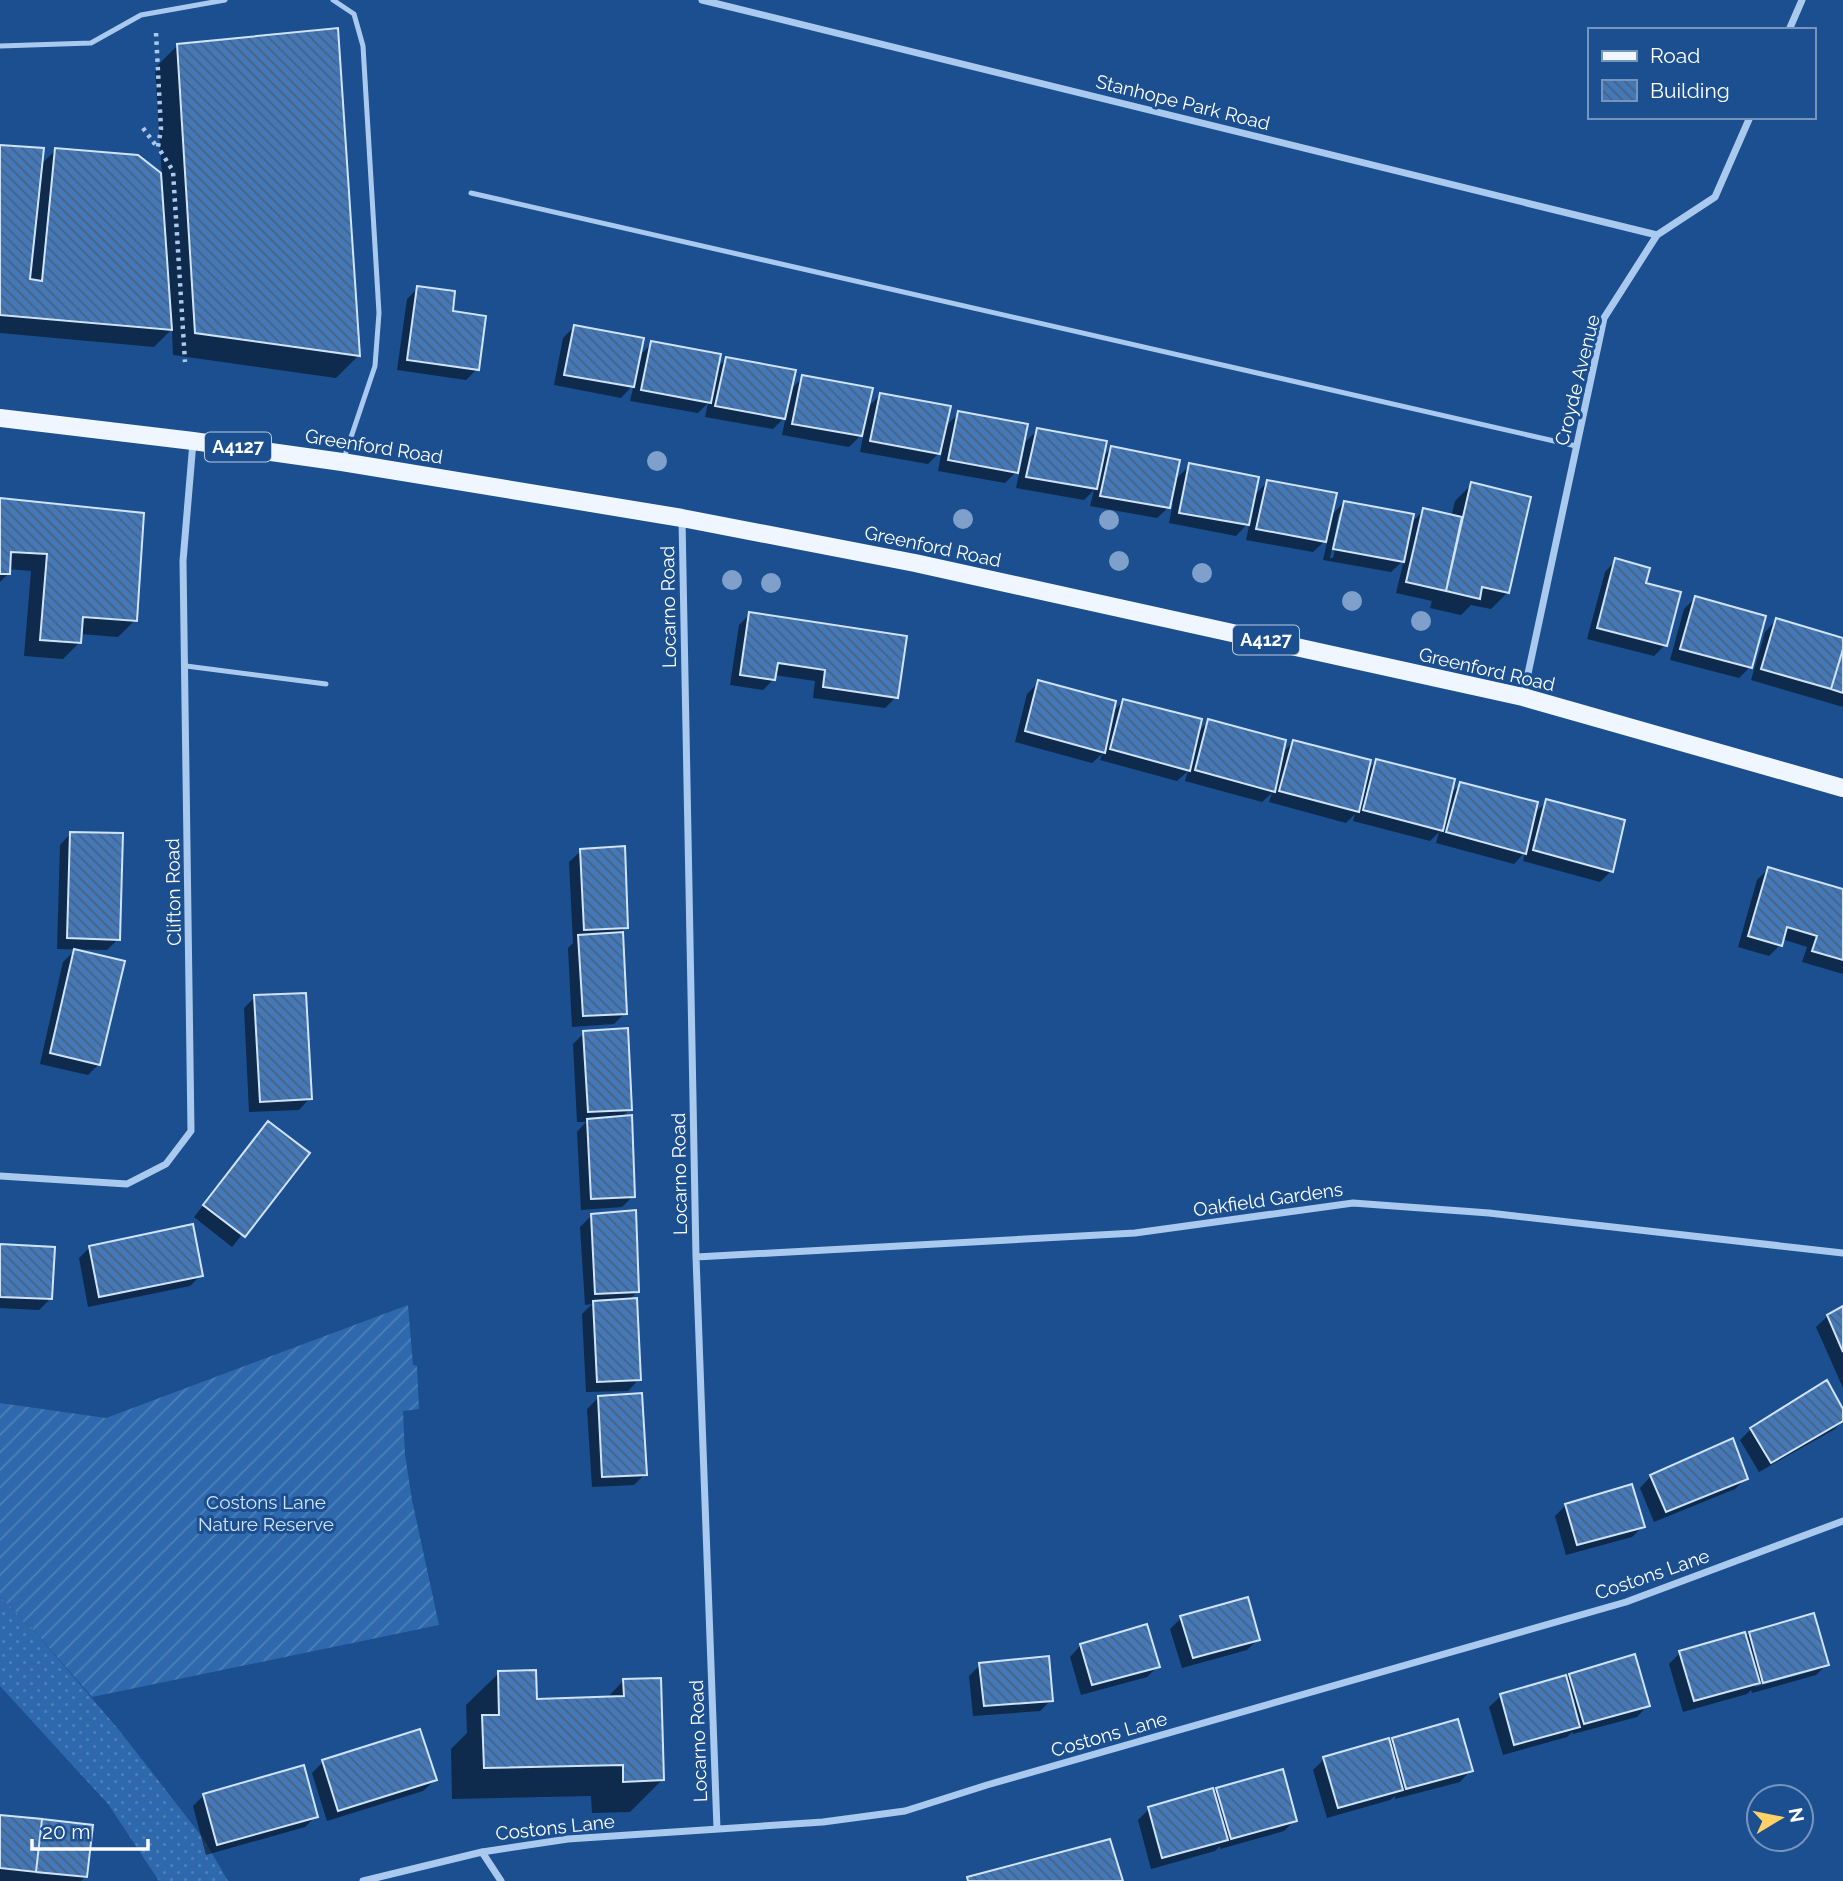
<svg xmlns="http://www.w3.org/2000/svg" width="1843" height="1881" viewBox="0 0 1843 1881" font-family="Raleway,sans-serif">
<defs>
<pattern id="grass-dots" width="8" height="8" patternUnits="userSpaceOnUse" patternTransform="scale(1.75)"><rect width="8" height="8" fill="#2e69ad"/><path d="M2 2h.1M6 6h.1" fill="none" stroke="#4d80b9" stroke-width="1.8" stroke-linecap="round"/></pattern>
<pattern id="garden-furrows" width="10" height="10" patternUnits="userSpaceOnUse" patternTransform="scale(1.75)"><rect width="10" height="10" fill="#2e69ad"/><path d="M-1 1l2-2M0 10L10 0M9 11l2-2" fill="none" stroke="#4d80b9"/></pattern>
<pattern id="building-back-hatch" width="6" height="6" patternUnits="userSpaceOnUse" patternTransform="scale(1.75)"><rect width="6" height="6" fill="#4478b7"/><path d="M-1 5l2 2M0 0l6 6M5-1l2 2" fill="none" stroke="#486282"/></pattern>
</defs>
<rect width="100%" height="100%" fill="#1b4f8f"/>
<path fill="url(#grass-dots)" d="M0,1597L30,1626L119,1730L203,1838L228,1881H159L108,1804L0,1686Z"/>
<path fill="url(#garden-furrows)" d="M408,1305L413,1365L417,1366L419,1409L403,1411L405,1454L412,1500L439,1625L92,1697L30,1626L0,1597V1403L106,1418Z"/>
<path fill="#0007" fill-rule="evenodd" d="M177,46L358,356L336,378L173,355L172,329L154,347L0,333V147L40,165L56,150L138,157L162,176L155,68Z
M418,288L477,369L466,380L397,370L407,299Z
M574,327L639,356L652,343L716,369L726,359L790,390L803,377L866,409L881,394L944,428L959,413L1019,469L1005,483L938,471L942,450L928,464L860,452L864,432L849,447L782,435L786,416L773,429L705,417L708,403L698,413L630,401L634,384L621,398L554,385L563,338Z
M1038,430L1102,458L1111,448L1174,481L1190,465L1253,497L1267,482L1330,517L1344,502L1410,524L1424,510L1451,517L1455,501L1472,484L1508,592L1491,609L1471,605L1461,615L1430,608L1432,601L1396,593L1404,560L1391,572L1323,560L1328,538L1313,552L1246,540L1250,521L1236,536L1169,523L1173,503L1157,518L1090,506L1094,490L1084,500L1016,488L1026,441ZM1339,513H1343L1333,558H1330Z
M0,500L135,620L118,637L80,634V642L63,659L24,656L31,571L9,569L8,574L0,582Z
M1616,560L1644,584L1665,645L1654,656L1587,639L1605,572Z
M1695,598L1750,667L1739,678L1670,660L1684,609Z
M750,614L896,697L885,708L813,698L815,681L774,675V679L763,690L730,685L739,625Z
M1776,620L1843,640V707L1751,680L1765,632Z
M1039,682L1112,712L1124,701L1197,733L1209,721L1282,753L1293,742L1367,770L1377,761L1449,795L1461,784L1534,814L1547,801L1611,871L1600,882L1523,861L1525,852L1514,864L1436,843L1439,832L1430,841L1353,821L1355,814L1346,823L1269,802L1272,793L1262,802L1185,781L1188,771L1177,781L1100,760L1102,754L1092,763L1015,742L1027,694Z
M71,833L118,939L107,950L57,949L60,845Z
M581,851L626,927L621,932L625,1013L614,1024L572,1027L568,948L573,943L569,862Z
M1768,869L1843,890V974L1802,962L1807,947L1782,939L1780,945L1769,956L1738,947L1757,880Z
M75,950L99,1064L88,1075L40,1064L63,962Z
M255,997L310,1098L299,1110L249,1112L244,1008Z
M584,1033L630,1109L621,1118L633,1196L622,1207L581,1210L577,1132L586,1122H577L573,1044Z
M268,1123L307,1153L232,1247L194,1217Z
M592,1215L637,1292L629,1300L639,1379L628,1391L586,1392L582,1314L592,1304L585,1305L580,1227Z
M0,1246L50,1299L39,1310L0,1308Z
M90,1247L201,1275L190,1286L88,1307L79,1258Z
M1843,1308V1388L1816,1327L1828,1316Z
M598,1398L645,1474L634,1485L592,1487L587,1409Z
M1843,1413V1421L1835,1429L1759,1472L1740,1440L1751,1429Z
M1651,1476L1746,1478L1735,1489L1654,1522L1640,1488Z
M1566,1505L1643,1526L1632,1537L1566,1555L1555,1516Z
M1181,1618L1258,1639L1247,1650L1182,1668L1170,1629Z
M1749,1633L1827,1664L1816,1675L1752,1693L1751,1690L1747,1694L1683,1712L1669,1664L1680,1653L1745,1638ZM1816,1666V1670L1755,1687L1754,1683Z
M1081,1645L1158,1666L1147,1677L1081,1695L1070,1657Z
M980,1665L1051,1700L1040,1711L973,1716L969,1676Z
M499,1673L536,1700L606,1699L624,1680L662,1780L630,1812L592,1813L591,1796L452,1799L451,1749L467,1733L466,1705Z
M1570,1675L1648,1705L1637,1717L1573,1734L1572,1732L1567,1737L1503,1755L1489,1707L1501,1696L1564,1677L1565,1680Z
M1393,1740L1471,1770L1460,1782L1395,1799V1796L1390,1800L1327,1818L1313,1770L1324,1759L1389,1744Z
M323,1762L435,1780L423,1791L327,1821L312,1773Z
M1217,1789L1295,1820L1284,1831L1220,1849V1846L1215,1851L1151,1869L1138,1820L1149,1809L1213,1794Z
M204,1795L316,1816L305,1827L206,1855L193,1806Z
M0,1817L85,1877L81,1881H0Z"/>
<path fill="url(#building-back-hatch)" stroke="#cfe3fa" stroke-width="2" d="M338,28L360,356L195,333L177,44Z
M0,145L44,148L30,279L42,281L55,148L138,155L161,173L172,330L0,315Z
M417,286L455,291L453,311L486,316L479,370L407,360Z
M574,325L644,338L634,387L564,375Z
M651,341L721,354L711,403L641,390Z
M726,357L796,370L785,419L715,406Z
M802,375L873,388L862,436L792,424Z
M880,393L951,406L940,454L870,441Z
M958,411L1028,424L1018,473L948,460Z
M1037,428L1107,441L1097,489L1026,477Z
M1111,446L1180,460L1170,508L1100,496Z
M1189,463L1259,477L1249,525L1179,513Z
M1267,480L1337,493L1326,542L1256,529Z
M1471,482L1531,497L1509,593L1482,587L1480,599L1446,591Z
M0,498L144,513L137,621L83,617L81,643L40,640L47,554L11,552L10,574H0Z
M1344,501L1414,514L1404,562L1333,549Z
M1423,508L1462,517L1446,591L1406,582Z
M1615,558L1650,568L1646,583L1681,592L1667,646L1597,628Z
M1695,596L1766,616L1752,668L1680,649Z
M749,612L907,636L898,698L823,687L825,670L778,663L775,680L740,675Z
M1776,618L1843,638V649L1831,689L1761,669Z
M1843,649V693L1831,689Z
M1038,680L1116,701L1105,753L1025,731Z
M1123,699L1202,719L1190,771L1110,749Z
M1208,719L1286,740L1275,792L1195,770Z
M1293,740L1371,760L1359,812L1279,791Z
M1376,759L1455,779L1443,831L1363,810Z
M1460,782L1538,802L1526,854L1446,832Z
M1546,799L1625,820L1613,872L1533,850Z
M70,832L123,833L120,940L67,938Z
M625,846L628,928L584,930L580,849Z
M1768,867L1843,889V960L1812,951L1817,936L1787,927L1782,946L1748,936Z
M623,932L627,1014L583,1016L578,935Z
M74,949L125,961L100,1065L50,1053Z
M306,993L312,1099L260,1102L254,995Z
M628,1028L632,1110L588,1112L583,1031Z
M632,1115L635,1197L591,1199L587,1119Z
M268,1121L310,1153L245,1237L203,1205Z
M636,1210L639,1292L595,1294L591,1214Z
M193,1224L203,1276L99,1297L89,1246Z
M0,1244L55,1247L52,1299L0,1297Z
M637,1298L641,1380L597,1382L593,1301Z
M1843,1306V1352L1827,1315Z
M1827,1380L1843,1409V1421L1771,1463L1750,1428Z
M642,1393L647,1475L602,1477L598,1396Z
M1733,1438L1748,1479L1666,1512L1650,1475Z
M1632,1484L1645,1527L1577,1545L1565,1504Z
M1248,1597L1260,1640L1193,1658L1180,1616Z
M1814,1613L1829,1665L1763,1683L1749,1632Z
M1147,1624L1160,1667L1092,1685L1080,1644Z
M1745,1632L1760,1683L1694,1701L1679,1651Z
M1635,1654L1650,1706L1584,1724L1569,1674Z
M1049,1656L1053,1701L984,1706L979,1663Z
M536,1670L537,1699L624,1696L623,1679L661,1678L664,1780L623,1782V1765L484,1768L482,1715H499L498,1671Z
M1566,1675L1580,1727L1514,1745L1500,1694Z
M1458,1719L1473,1771L1406,1789L1392,1738Z
M420,1729L437,1780L338,1811L322,1760Z
M1389,1738L1403,1790L1338,1808L1323,1757Z
M304,1765L318,1817L217,1845L203,1794Z
M1283,1769L1297,1821L1231,1839L1216,1788Z
M1213,1788L1228,1840L1162,1858L1148,1807Z
M0,1815L42,1819L36,1872L0,1868Z
M42,1819L93,1825L87,1877L36,1872Z
M1110,1839L1123,1881H968L967,1877Z"/>
<g fill="none" stroke-linecap="round" stroke-linejoin="round">
<path stroke="#a9c9ee" stroke-width="4.5" stroke-dasharray="3.5 5" stroke-linecap="butt" d="M156,33L161,129L158,147L173,171L185,362
M143,128L157,147"/>
<path stroke="#a9c9ee" stroke-width="5" d="M333,0L354,14L363,46L379,313L375,366L344,458
M0,46L91,43L141,15L225,0
M471,193L1576,446
M186,666L326,684"/>
<path stroke="#a9c9ee" stroke-width="7" d="M702,0L1657,235
M1789,30L1802,0
M682,519L696,1257L717,1829
M1523,697L1604,318L1657,235L1715,197L1750,117
M0,1176L127,1184L166,1164L191,1131L183,561L193,442
M696,1257L1135,1233L1353,1203L1489,1213L1843,1253
M482,1852L501,1881
M363,1881L482,1852L568,1839L823,1822L905,1811L987,1785L1626,1602L1843,1521"/>
<path stroke="#f0f6ff" stroke-width="18" d="M0,418L193,441L342,462L682,518L915,563L1523,697L1843,788"/>
</g>
<g fill="#7ea0ca">
<circle cx="657" cy="461" r="10"/>
<circle cx="963" cy="519" r="10"/>
<circle cx="1109" cy="520" r="10"/>
<circle cx="1119" cy="561" r="10"/>
<circle cx="1202" cy="573" r="10"/>
<circle cx="732" cy="580" r="10"/>
<circle cx="771" cy="583" r="10"/>
<circle cx="1352" cy="601" r="10"/>
<circle cx="1421" cy="621" r="10"/>
</g>
<g text-anchor="middle" stroke-width="6" stroke-linejoin="round" paint-order="stroke">
<g fill="#1b4f8f" stroke="#bbcadd" stroke-width="2">
<rect x="205" y="432.5" width="66" height="29" rx="5"/>
<rect x="1233" y="625.5" width="66" height="29" rx="5"/>
</g>
<g font-size="18" font-weight="bold" fill="#fff">
<text x="238" y="453">A4127</text>
<text x="1266" y="646">A4127</text>
</g>
<g font-size="19" fill="#fff" stroke="#1b4f8f">
<text transform="translate(1183 102) rotate(14)" y="7">Stanhope Park Road</text>
<text transform="translate(1577 380) rotate(-76)" y="7">Croyde Avenue</text>
<text transform="translate(374 446) rotate(9)" y="7">Greenford Road</text>
<text transform="translate(933 546) rotate(12)" y="7">Greenford Road</text>
<text transform="translate(668 607) rotate(-91)" y="7">Locarno Road</text>
<text transform="translate(1487 669) rotate(13)" y="7">Greenford Road</text>
<text transform="translate(173 892) rotate(-91)" y="7">Clifton Road</text>
<text transform="translate(679 1174) rotate(-91)" y="7">Locarno Road</text>
<text transform="translate(1268 1199) rotate(-8)" y="7">Oakfield Gardens</text>
<text transform="translate(1652 1574) rotate(-19)" y="7">Costons Lane</text>
<text transform="translate(1109 1734) rotate(-16)" y="7">Costons Lane</text>
<text transform="translate(698 1741) rotate(-92)" y="7">Locarno Road</text>
<text transform="translate(555 1827) rotate(-6)" y="7">Costons Lane</text>
</g>
<g font-size="19" fill="#cfe3fa" stroke="#1b4f8f">
<text x="266" y="1509">Costons Lane<tspan x="266" dy="22">Nature Reserve</tspan></text>
</g>
</g>
<rect x="1588" y="28" width="228" height="91" fill="#1b4f8f" stroke="#7695bc" stroke-width="2"/>
<rect x="1602" y="51" width="35" height="10" fill="#f0f6ff" stroke="#7695bc" stroke-width="2"/>
<text x="1650" y="63" font-size="21" fill="#ffffff">Road</text>
<rect x="1602" y="80" width="35" height="21" fill="url(#building-back-hatch)" stroke="#7695bc" stroke-width="2"/>
<text x="1650" y="98" font-size="21" fill="#ffffff">Building</text>
<g transform="translate(1780 1818) rotate(80)"><circle r="33" fill="#1b4f8f" stroke="#7695bc" stroke-width="2"/>
<path d="M0-5L12 26L0 18L-12 26Z" fill="#ffd166"/>
<text y="-10" font-size="19" font-weight="bold" text-anchor="middle" fill="#ffffff">N</text>
</g>
<path d="M32 1839v10h116v-10" fill="none" stroke="#ffffff" stroke-width="3.5"/>
<text x="42" y="1839" font-size="21" fill="#ffffff" stroke="#1b4f8f" stroke-width="5" paint-order="stroke">20 m</text>
</svg>
